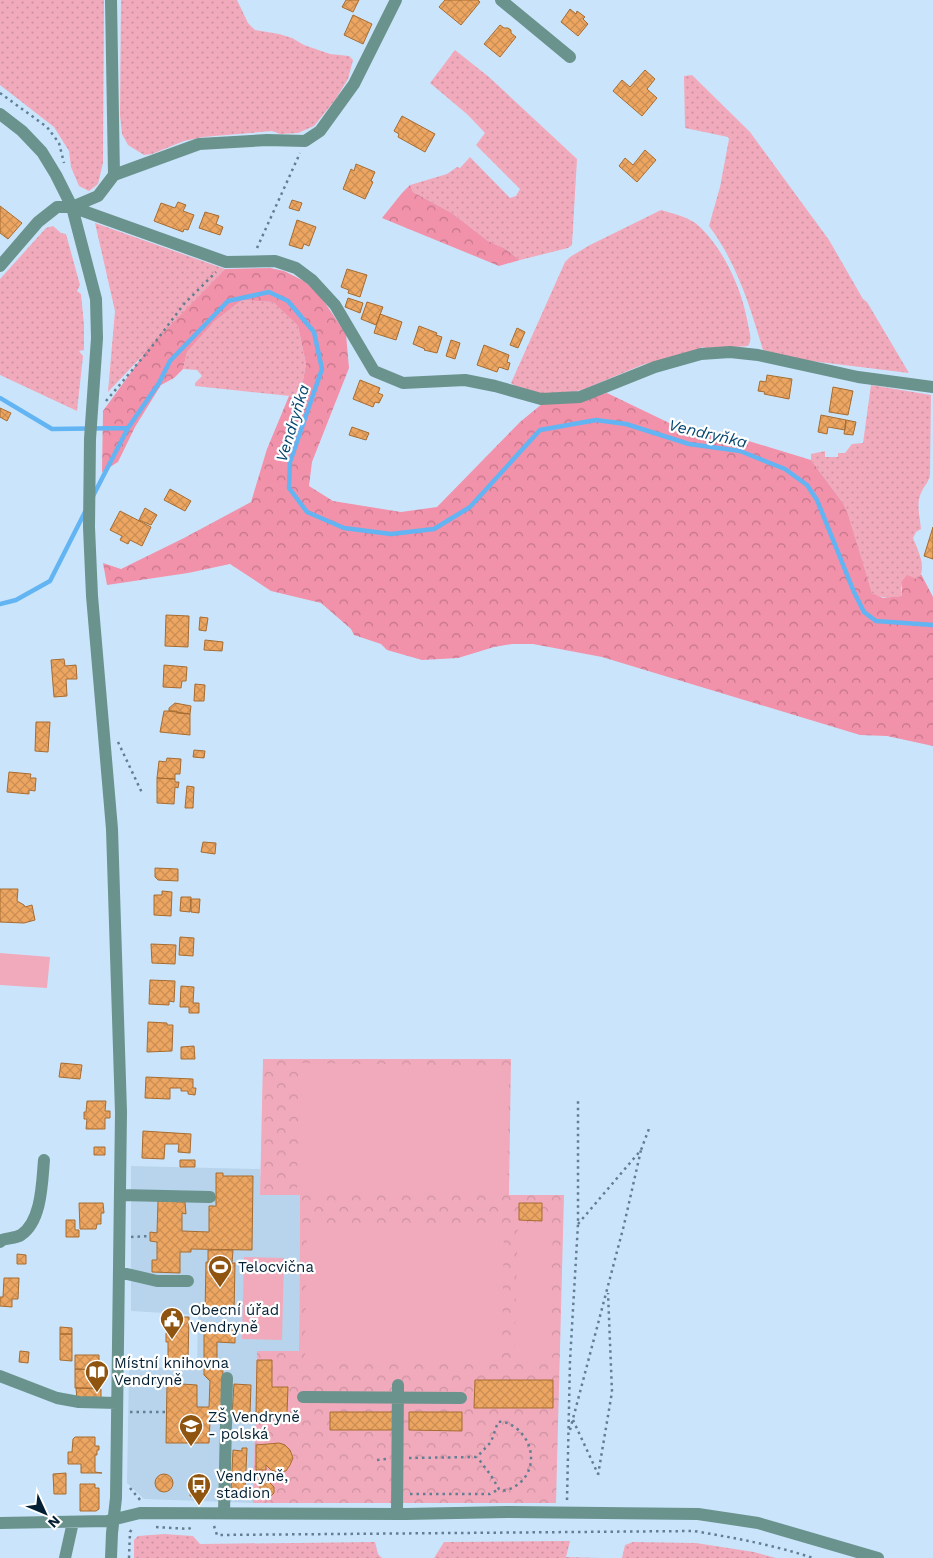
<svg xmlns="http://www.w3.org/2000/svg" width="933" height="1558" viewBox="0 0 933 1558" font-family="'Work Sans',sans-serif">
<defs>
<pattern id="grass-dots" width="8" height="8" patternUnits="userSpaceOnUse" patternTransform="scale(1.25)"><rect width="8" height="8" fill="#f1aabb"/><path d="M2 2h.1M6 6h.1" fill="none" stroke="#cd92a1" stroke-width="1.8" stroke-linecap="round"/></pattern>
<pattern id="forest-crowns" width="20" height="18" patternUnits="userSpaceOnUse" patternTransform="scale(1.25)"><rect width="20" height="18" fill="#f291aa"/><path d="M2 6a3 3 0 1 1 6 0M12 15a3 3 0 1 1 6 0" fill="none" stroke="#c2768b"/></pattern>
<pattern id="park-crowns" width="20" height="18" patternUnits="userSpaceOnUse" patternTransform="scale(1.25)"><rect width="20" height="18" fill="#f1aabb"/><path d="M2 6a3 3 0 1 1 6 0M12 15a3 3 0 1 1 6 0" fill="none" stroke="#cd92a1"/></pattern>
<pattern id="building-cross-hatch" width="8" height="8" patternUnits="userSpaceOnUse" patternTransform="scale(1.25)"><rect width="8" height="8" fill="#eda661"/><path d="M0 0l8 8M0 8l8-8" fill="none" stroke="#ca8e55"/></pattern>
</defs>
<rect width="100%" height="100%" fill="#cae5fb"/>
<path fill="#b7d4ec" d="M131,1166L260,1169L261,1195H300L299,1352L257,1351L253,1503L144,1499L127,1483L129,1367L197,1368L198,1315L131,1311Z"/>
<path fill="url(#grass-dots)" d="M0,0H104L103,163L98,184L89,191L79,186L71,167L69,151L54,127L0,85Z
M121,0H237L248,23L255,30L279,34L292,38L304,45L330,54L349,56L353,60L348,79L335,100L314,126L298,133L280,134L272,131L203,137L184,141L152,154L144,155L128,145L122,134L120,115Z
M455,50L489,77L577,159L572,245L568,248L520,260L504,248L488,241L452,213L413,192L410,185L447,174L457,167L460,168L470,157L510,198L516,196L520,189L476,145L485,133L468,115L430,83Z
M692,75L750,132L829,240L863,299L867,302L909,373L795,359L763,350C750,307 737,263 709,226L720,187L729,139L728,137L685,128L684,76Z
M661,210C674,214 690,217 700,227C725,251 742,290 748,324C749,332 753,339 748,346L708,349L702,347L699,350L642,365L582,390L557,395L540,394L518,388L511,383L565,262L570,257L590,245Z
M95,223L225,269L108,392L115,311Z
M53,226L61,233L66,234L80,285L77,291L81,294L84,325V350L79,351L83,356L77,411L0,375V279L46,228Z
M242,300L273,302L298,326L306,364L300,397L195,386V383L202,376L197,370L183,369L187,352L215,321Z
M871,385L931,395L930,475C929,482 924,486 921,493C916,503 920,518 921,529L916,532L913,538C917,548 927,567 919,577C915,582 907,584 901,587L902,596C890,598 882,599 872,593L843,503L811,460V454L825,451V457H838V453H845L852,444L863,443Z
M164,1534L193,1536L200,1544L375,1542L378,1554L382,1558H134V1540L138,1536Z
M570,1541L566,1557L601,1558H434L444,1542Z
M633,1542L696,1543L754,1552L776,1558H622L625,1545Z"/>
<path fill="url(#forest-crowns)" d="M410,185L413,192L452,213L488,241L504,248L520,260L499,266L382,218L402,193Z
M270,268L284,271L304,281L319,294L346,334L349,368L312,462L309,486L333,501L401,512L437,507L520,422L542,404L570,401L607,393L688,432L739,438L811,460L843,503L848,515L872,593L883,598L902,596V581L907,575L917,579L921,574L933,597V746L887,736L860,735L602,657L533,644H512L494,647L458,658L422,660L387,650L381,644L354,635L351,629L321,603L271,591L230,564L188,573L107,585L103,563L121,569L184,538L251,502L267,449L289,396L300,397L306,364L298,326L273,302L242,300L215,321L187,352L183,369L174,378L161,385L135,427L118,462L102,472L103,411L147,350L225,269Z"/>
<path fill="url(#park-crowns)" d="M263,1059H511L509,1195H564L556,1503H253L257,1351H299L300,1195H260Z"/>
<path fill="#f1aabb" d="M0,953L50,957L47,988L0,985Z
M299,1063L509,1066L507,1193L297,1190Z
M518,1223L553,1224L549,1362L514,1361Z
M307,1224L504,1226L502,1362L305,1360Z
M244,1257L284,1258L282,1340L242,1339Z"/>
<g fill="none" stroke-linecap="round" stroke-linejoin="round">
<path stroke="#63b4f2" stroke-width="4.5" d="M0,398L52,429L128,428
M93,496L128,428L159,383L170,361L228,301L269,292L288,301L314,332L322,369L290,462L289,488L307,512L344,528L391,534L434,529L470,507L540,430L596,420L626,424L689,444L740,451L785,469L807,485L817,500L854,592L864,612L876,621L933,625
M0,604L16,600L50,581L85,512"/>
</g>
<path fill="url(#building-cross-hatch)" stroke="#a66c31" d="M346,0H359L353,12L342,7Z
M445,0H478L480,2L461,25L439,7Z
M570,9L576,14L577,11L585,17L583,19L588,24L578,36L561,22Z
M353,15L372,24L363,44L344,35Z
M500,25L504,28H508L511,30V33L516,37L500,57L484,44Z
M645,70L655,79L647,89L657,98L642,116L613,91L622,80L630,87Z
M402,116L435,134L425,152L398,137L399,134L394,131Z
M645,150L656,160L637,182L619,166L625,158L633,165Z
M356,164L375,172L371,181L373,182L365,199L343,189L351,169L354,171Z
M292,200L302,203L299,211L289,208Z
M178,202L186,205L183,211L194,215L188,230L184,229L183,232L154,221L161,203L175,208Z
M0,206L22,223L8,239L0,233Z
M205,212L219,216L216,224L223,227L220,235L199,228Z
M297,220L316,227L309,246L304,244L302,249L289,245Z
M347,269L367,275L360,297L348,293L349,290L341,287Z
M348,298L363,303L360,313L345,307Z
M367,302L383,307L376,325L361,319Z
M380,314L402,322L396,340L374,333Z
M419,326L437,333L436,335L442,337L437,353L424,350L425,349L413,344Z
M517,328L525,332L518,348L510,345Z
M451,340L460,343L455,359L446,356Z
M484,345L509,355L507,362L510,363L508,370L499,367L497,372L477,365Z
M767,375L792,379L789,399L764,394L765,392L758,391L760,381L766,382Z
M360,380L380,388L378,393L383,395L379,403L375,402L373,407L353,399Z
M833,387L853,391L848,415L829,412Z
M0,408L11,413L7,421L0,417Z
M821,415L846,420L845,430L828,427L827,434L818,432Z
M846,420L856,422L853,435L844,434Z
M352,427L369,433L366,440L349,435Z
M170,489L191,501L185,511L164,500Z
M145,508L157,515L151,525L139,520Z
M120,511L151,527L142,546L130,540L128,544L120,540L122,536L110,530Z
M933,527V559L924,556Z
M166,615L189,616L188,647L165,646Z
M200,617L208,618L206,631L199,630Z
M205,640L223,642L222,651L204,650Z
M64,659L65,666L76,665L77,679H66L67,696L54,697L51,660Z
M164,665L187,667L186,681H182L181,688L163,687Z
M195,684L205,685L204,701H194Z
M175,703L191,706L190,714L169,711V708Z
M164,711H177V713L190,714V735L160,732Z
M36,722H50L48,752L35,751Z
M194,750L205,751L204,758L193,757Z
M167,758L181,759L180,774H175V779L157,778L159,761L166,762Z
M9,772L31,774L30,778H36L35,791L29,790V794L7,792Z
M157,778L175,779V782H179L178,788L175,787L174,804L157,803Z
M187,786L194,787L193,808H185Z
M203,842L216,843L215,854L201,852Z
M155,868L178,869V881L158,880L155,877Z
M0,889H18L17,901L24,905L25,907L32,905L35,920L24,923L0,922Z
M162,891L172,892L171,916L154,915V895H162Z
M181,897H191L190,912L180,911Z
M191,899H200L199,913L191,912Z
M180,937L194,938L193,956L179,955Z
M151,944L176,945L175,964L152,963Z
M150,980L175,981L174,1002L169,1001V1005L149,1004Z
M181,986L194,987L193,1003H199V1013H189V1007H180Z
M148,1022L167,1023V1025H173L172,1051L147,1052Z
M194,1046L195,1059H181V1047Z
M61,1063L82,1065L80,1079L59,1077Z
M146,1077L193,1079V1088H196L195,1095L188,1094V1091H181V1088H170V1099L145,1098Z
M87,1101H106L105,1111H110V1118H105V1129H86L87,1119H84V1112H86Z
M143,1131L191,1134L190,1153L178,1152L179,1144H165L164,1159L142,1158Z
M94,1147H105V1155H94Z
M180,1160H195V1167H180Z
M216,1173H223V1176H253L252,1250L191,1249V1252H180V1273L152,1272V1260H157V1242L150,1241V1232L157,1233L158,1201L185,1202L186,1214L182,1213V1231L209,1232V1206H216Z
M79,1203H103L104,1213H101V1224H97L96,1229H80Z
M519,1203H542V1221L519,1220Z
M66,1220H75V1230H79V1237H66Z
M208,1250H233L232,1263H235L234,1314H205L206,1262H208Z
M17,1254L26,1255V1264H17Z
M4,1278H19L18,1299H12V1307L0,1306V1297H3Z
M169,1317H189L188,1360L168,1359V1342H166V1333H168Z
M60,1327L72,1328V1334H60Z
M204,1330H235V1343L217,1342V1363L204,1362Z
M60,1334H72V1361L60,1360Z
M20,1351L29,1352L28,1363L19,1362Z
M75,1355H99V1370L75,1369Z
M257,1360H272V1387H288L287,1413H256Z
M75,1369L99,1370V1388H75Z
M204,1369H223L221,1421H210L209,1443H166L167,1383L197,1385V1407H209L210,1381L204,1375Z
M475,1380H553V1408H474Z
M234,1384L251,1385L250,1414H232Z
M76,1388L101,1389V1400H77Z
M330,1412H393V1430H330Z
M409,1412H462V1431L409,1430Z
M95,1437V1446H99V1450H97V1455H95V1472L102,1473H81V1464H68V1452H72L73,1439L75,1437Z
M279,1443L285,1445L290,1450L293,1458L290,1465L286,1471L278,1472L271,1470L266,1465V1470H256V1445Z
M242,1448H247L245,1492L231,1491L233,1450L242,1451Z
M66,1473V1494H54L53,1474Z
M155 1483a9 9 0 1 1 18 0a9 9 0 1 1-18 0Z
M264,1481L269,1482L274,1487V1493L271,1496H265L260,1490V1484Z
M80,1484H95V1488H99V1509L96,1511H80Z
M191,1486H205V1496H200V1499H195V1496H190Z"/>
<g fill="none" stroke-linecap="round" stroke-linejoin="round">
<path stroke="#627e93" stroke-width="2.5" stroke-dasharray="2.5 4" stroke-linecap="butt" d="M0,93L47,127L59,143L64,163
M257,248L300,153
M106,401L150,349L184,304L216,272
M118,742L143,795
M578,1224L641,1150L650,1126
M131,1237L149,1236
M130,1412H166
M573,1420L598,1474
M570,1430L624,1225L641,1150
M409,1458L477,1457L491,1442L498,1422C505,1421 510,1424 516,1428C540,1447 535,1484 503,1491L499,1489L490,1474L477,1457
M377,1460L386,1459
M598,1475L612,1392L608,1293
M130,1488L141,1501
M410,1494H490L499,1489
M567,1500L570,1361L578,1224V1101
M214,1526L217,1535L694,1531C735,1538 774,1545 813,1558
M156,1527L188,1529L193,1527
M129,1558L130,1532L132,1529"/>
<path stroke="#6a938d" stroke-width="12" d="M501,0L570,57
M0,114L22,131L42,152L56,175L72,207L96,299L97,338L90,439L89,527L92,596L112,829L121,1112L116,1498L112,1533L111,1558
M114,175L199,144L267,140L305,141L320,131L354,84L396,0
M72,207L98,196L114,175L111,0
M0,266L38,222L57,207H72L226,262L275,261L296,268L312,280L335,305L374,371L403,383L465,380L495,386L541,399L580,397L655,367L701,354L730,352L758,355L858,377L933,387
M120,1195L210,1197
M0,1242L2,1240C8,1238 16,1238 21,1235C42,1221 42,1182 44,1160
M119,1274H127L157,1281H188
M0,1376L57,1398L79,1402L117,1403
M303,1397L461,1398
M224,1513L227,1378
M397,1514L398,1385
M0,1523L107,1521L140,1513L405,1514L508,1512L698,1514L758,1523L878,1558
M65,1558L73,1522"/>
</g>
<defs>
<g id="stadium-pin" transform="scale(1.25)"><path d="M0 17L-7.5 6A9.5 9.5 0 1 1 7.5 6Z" fill="#8f5510" stroke="#fff"/><path d="M0-5a6.5 5 0 1 0 0 10a6.5 5 0 1 0 0-10ZM-3.5-1.8h7v3.6h-7Z" fill="#fff"/></g>
<g id="civic-pin" transform="scale(1.25)"><path d="M0 17L-7.5 6A9.5 9.5 0 1 1 7.5 6Z" fill="#8f5510" stroke="#fff"/><path d="M-.6-6.5H3V-4.5H.6V-3L4-1V1h2V6H-6V1h2V-1L-.6-3ZM-1.2 2.5V6h2.4V2.5Z" fill="#fff"/></g>
<g id="library-pin" transform="scale(1.25)"><path d="M0 17L-7.5 6A9.5 9.5 0 1 1 7.5 6Z" fill="#8f5510" stroke="#fff"/><path d="M-6-4Q-3-5.5-.7-3.5V5Q-3 3-6 4ZM6-4Q3-5.5 .7-3.5V5Q3 3 6 4Z" fill="#fff"/></g>
<g id="school-pin" transform="scale(1.25)"><path d="M0 17L-7.5 6A9.5 9.5 0 1 1 7.5 6Z" fill="#8f5510" stroke="#fff"/><path d="M0-5L7-2L0 1L-7-2ZM-4 1L0 2.5L4 1V4Q0 6-4 4Z" fill="#fff"/></g>
<g id="bus-pin" transform="scale(1.25)"><path d="M0 17L-7.5 6A9.5 9.5 0 1 1 7.5 6Z" fill="#8f5510" stroke="#fff"/><path d="M-5-6H5V4H4V6H2V4H-2V6H-4V4H-5ZM-3.5-4V0h7V-4ZM-3.5 1.2v1.5H-2V1.2ZM2 1.2v1.5H3.5V1.2Z" fill="#fff"/></g>
</defs>
<g fill-rule="evenodd">
<use href="#stadium-pin" x="220" y="1267"/>
<use href="#civic-pin" x="172" y="1319"/>
<use href="#library-pin" x="97" y="1372"/>
<use href="#school-pin" x="191" y="1426"/>
<use href="#bus-pin" x="199" y="1485"/>
</g>
<g text-anchor="middle" stroke-width="4.5" stroke-linejoin="round" paint-order="stroke">
<g font-size="15" fill="#021f33" stroke="#fff" text-anchor="start">
<text x="238" y="1272">Telocvična</text>
<text x="190" y="1315">Obecní úřad<tspan x="190" dy="17">Vendryně</tspan></text>
<text x="114" y="1368">Místní knihovna<tspan x="114" dy="17">Vendryně</tspan></text>
<text x="208" y="1422">ZŠ Vendryně<tspan x="208" dy="17">- polská</tspan></text>
<text x="216" y="1481">Vendryně,<tspan x="216" dy="17">stadion</tspan></text>
</g>
<g font-size="16" font-style="italic" fill="#074770" stroke="#fff">
<text transform="translate(292 423) rotate(-73)" y="6">Vendryňka</text>
<text transform="translate(708 433) rotate(13)" y="6">Vendryňka</text>
</g>
</g>
<g transform="translate(45 1513) rotate(134)" stroke="#ffffff" stroke-width="4" paint-order="stroke">
<path d="M0-4L9 19L0 12L-9 19Z" fill="#021f33"/>
<text y="-8" font-size="14" font-weight="bold" text-anchor="middle" fill="#021f33">N</text>
</g>
</svg>
